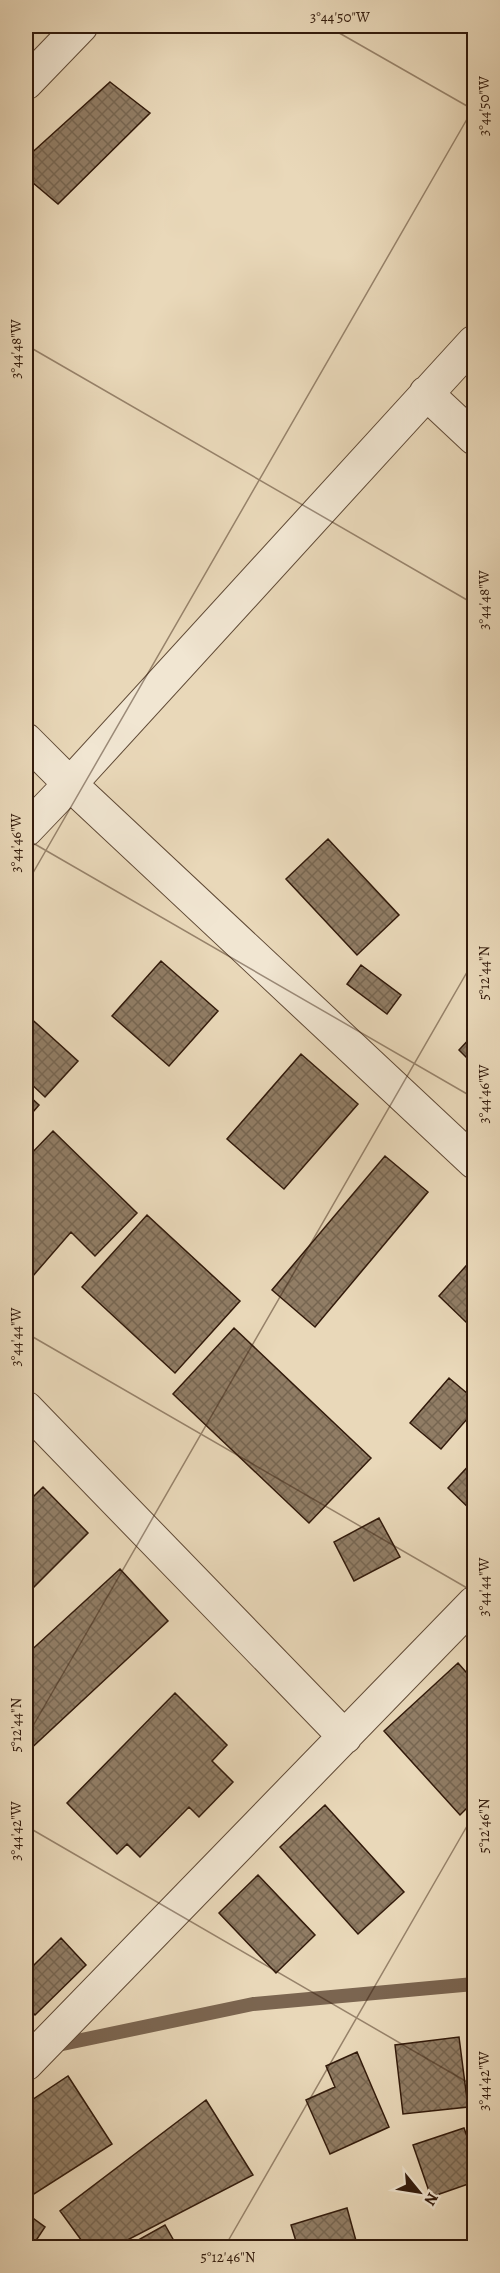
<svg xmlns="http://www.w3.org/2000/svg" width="500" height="2273" viewBox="0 0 500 2273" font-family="Alegreya,serif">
<defs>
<pattern id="building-cross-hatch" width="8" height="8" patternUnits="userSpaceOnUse" patternTransform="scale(1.5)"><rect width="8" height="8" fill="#917d65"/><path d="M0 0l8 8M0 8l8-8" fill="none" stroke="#776651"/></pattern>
</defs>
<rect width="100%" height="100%" fill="#e9d8b9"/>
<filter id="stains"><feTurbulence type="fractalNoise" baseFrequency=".00333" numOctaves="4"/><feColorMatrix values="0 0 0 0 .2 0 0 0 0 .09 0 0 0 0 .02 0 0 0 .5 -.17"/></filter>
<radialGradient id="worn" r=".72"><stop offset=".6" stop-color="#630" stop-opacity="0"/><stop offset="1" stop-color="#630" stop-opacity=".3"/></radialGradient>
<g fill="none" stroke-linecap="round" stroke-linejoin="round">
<path stroke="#7b6550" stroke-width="14" d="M53,2046L253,2004L474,1984"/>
</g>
<path fill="url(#building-cross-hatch)" stroke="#321a0b" stroke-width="1.5" d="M110,82L150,113L58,204L26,177V158Z
M328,839L399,915L357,955L286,879Z
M161,961L218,1011L169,1066L112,1016Z
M361,965L401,995L387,1014L347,984Z
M26,1014L78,1061L45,1097L26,1079Z
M474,1034V1065L459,1050Z
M301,1054L358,1104L284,1189L227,1139Z
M26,1093L39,1105L26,1120Z
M53,1131L137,1213L95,1256L71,1232L26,1284V1159Z
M385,1156L428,1192L315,1327L272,1290Z
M147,1215L240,1301L175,1373L82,1287Z
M474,1257V1317L468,1324L439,1296Z
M234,1328L371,1458L309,1523L173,1394Z
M449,1378L474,1399V1411L441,1449L410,1423Z
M474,1460V1513L448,1488Z
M43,1487L88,1533L26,1595V1504Z
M379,1518L400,1557L354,1581L334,1542Z
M120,1569L168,1621L26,1753V1655Z
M458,1663L474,1681V1801L460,1815L384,1731Z
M175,1693L227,1745L212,1761L233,1782L199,1817L189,1807L140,1857L127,1844L117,1854L67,1803Z
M325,1805L404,1892L358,1934L280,1847Z
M258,1875L315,1935L276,1973L219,1913Z
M26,1913L32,1920L26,1926Z
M61,1938L86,1965L35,2015L26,2006V1973Z
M459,2037L468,2107L403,2114L395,2045Z
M357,2052L389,2127L330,2154L306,2100L335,2087L326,2066Z
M68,2076L112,2144L34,2194L26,2180V2104Z
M206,2100L253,2175L112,2248H87L60,2211Z
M464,2128L474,2156V2182L431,2197L413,2145Z
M347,2208L358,2248H298L291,2225Z
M26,2213L45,2227L31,2248H26Z
M165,2225L178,2248H124Z"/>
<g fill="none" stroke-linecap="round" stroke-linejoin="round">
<g stroke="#604a36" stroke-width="35">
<path id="minor" d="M26,83L81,26
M426,393L474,438
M26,740L70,784L474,1162
M26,830L70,784L474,342
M26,1408L345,1737
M26,2064L474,1603"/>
</g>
<use href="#minor" stroke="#f1e6d2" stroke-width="33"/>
</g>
<path fill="none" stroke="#321a0b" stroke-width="1.5" stroke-opacity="0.45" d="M327,26L474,110M26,32L29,26M26,345L474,604M26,839L474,1098M26,885L474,107M26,1333L474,1592M26,1738L474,960M26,1826L474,2086M224,2248L474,1814"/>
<rect width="500" height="2273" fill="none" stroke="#e9d8b9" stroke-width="66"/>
<g transform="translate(419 2192) rotate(120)" stroke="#f1e6d2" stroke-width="4.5" paint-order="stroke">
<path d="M0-4.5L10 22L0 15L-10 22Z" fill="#321a0b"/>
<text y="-9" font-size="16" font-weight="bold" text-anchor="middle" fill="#321a0b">N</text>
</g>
<rect x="33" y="33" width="434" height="2207" fill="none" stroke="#321a0b" stroke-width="2"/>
<g font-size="15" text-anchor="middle" fill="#321a0b">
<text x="340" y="22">3°44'50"W</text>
<text transform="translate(484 106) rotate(-90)" y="5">3°44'50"W</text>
<text transform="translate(16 349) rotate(-90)" y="5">3°44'48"W</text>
<text transform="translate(484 600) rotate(-90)" y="5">3°44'48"W</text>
<text transform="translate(16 843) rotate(-90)" y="5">3°44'46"W</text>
<text transform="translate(484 973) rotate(-90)" y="5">5°12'44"N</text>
<text transform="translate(484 1094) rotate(-90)" y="5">3°44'46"W</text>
<text transform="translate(16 1337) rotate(-90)" y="5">3°44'44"W</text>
<text transform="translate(484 1587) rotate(-90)" y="5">3°44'44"W</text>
<text transform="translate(16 1725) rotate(-90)" y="5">5°12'44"N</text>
<text transform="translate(484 1826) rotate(-90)" y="5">5°12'46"N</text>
<text transform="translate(16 1831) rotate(-90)" y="5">3°44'42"W</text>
<text transform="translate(484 2081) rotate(-90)" y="5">3°44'42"W</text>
<text x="228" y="2262">5°12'46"N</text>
</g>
<rect width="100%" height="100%" filter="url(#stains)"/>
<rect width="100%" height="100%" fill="url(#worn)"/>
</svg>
